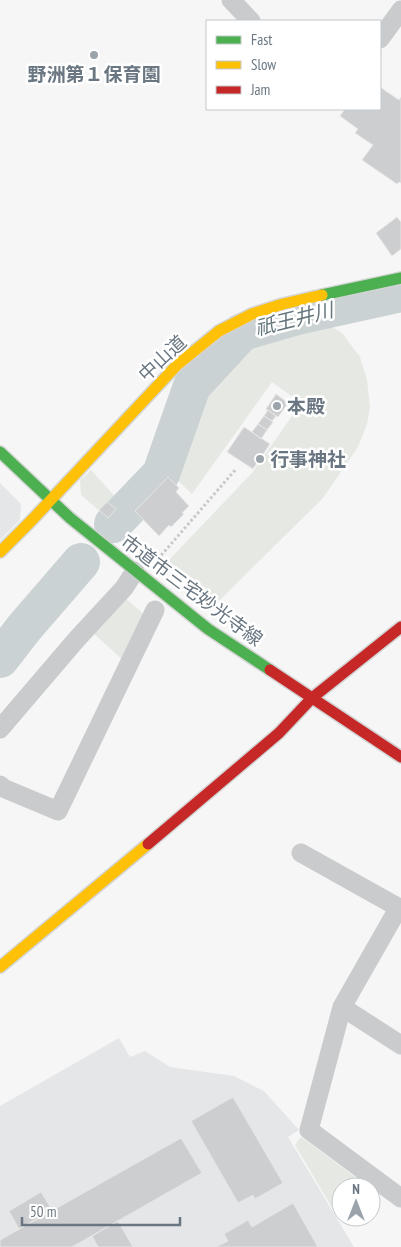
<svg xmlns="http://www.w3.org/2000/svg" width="401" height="1247" viewBox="0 0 401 1247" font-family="'PT Sans Narrow','Noto Sans JP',sans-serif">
<rect width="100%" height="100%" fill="#f6f6f6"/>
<path fill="#e5e6e7" d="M0,483L21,504L20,520L0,540Z
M119,1038L130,1057L145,1051L170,1067L234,1076L264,1091L299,1130L288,1137L354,1247H0V1106Z"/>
<path fill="#e5e8e3" d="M313,316L342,333L360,357L367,380L370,407L367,424L358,447L323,498L218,602L167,562L252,473L301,403L272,382L192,494L168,471L178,429L196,384L225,355L249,336L285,324Z
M91,470L120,502L121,505L109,519L81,495L80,480Z
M123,596L146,616L125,662L91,631Z
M301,1137L358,1179L352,1187H341V1202L334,1211L295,1145Z"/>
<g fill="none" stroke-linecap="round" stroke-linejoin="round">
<path stroke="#cbd2d4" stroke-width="38" d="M113,524L161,474L192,386L242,332L297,316L401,293
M0,659L24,628L81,562"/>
</g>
<path fill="#cdcecf" stroke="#e6e6e6" d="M380,87L399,100L401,97V183L399,182L397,184L362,160L373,145L355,133L358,129L340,116L345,109H380Z
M397,217L401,222V249L392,256L376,233Z
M276,394L288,403L278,417L266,409Z
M268,410L276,416L272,421L264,416Z
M264,416L273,422L267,430L258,424Z
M258,424L267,430L261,439L252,432Z
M244,427L270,444L253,469L227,452Z
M168,477L179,488L176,492L189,506L182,513L184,514L171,527L169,525L159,536L135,511Z
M107,502L116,509L108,518L99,510Z
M233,1097L283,1183L255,1199L253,1195L238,1203L191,1121Z
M181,1138L202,1173L72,1247H0V1240Z
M41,1192L52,1210L19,1229L9,1211Z
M293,1203L318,1247H216L228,1241L224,1234L248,1220L252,1227Z
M118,1221L133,1247H98L92,1236Z"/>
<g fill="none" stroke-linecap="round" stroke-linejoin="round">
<g stroke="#d3d4d4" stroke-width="14">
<path id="fast" d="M322,295L401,278
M0,452L70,518L208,629L270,670"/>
</g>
<g stroke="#d3d4d4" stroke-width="14">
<path id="slow" d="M0,552L32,520L177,365L219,331L252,314L283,304L322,295
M0,967L148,844"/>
</g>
<g stroke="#d3d4d4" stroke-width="14">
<path id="jam" d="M270,670L401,757
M148,844L279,733L312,698L401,627"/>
</g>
<path stroke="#c7c8c9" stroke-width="3" stroke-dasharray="2.5 2.5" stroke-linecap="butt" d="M158,559L236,469"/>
<path stroke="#c9cbcc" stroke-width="19" d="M231,0L251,21
M380,39L401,10
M0,729L76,640L124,588L135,571
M0,785L3,788L58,811L155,610
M301,853L401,909
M399,907L342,1007L309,1130L401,1198
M342,1007L401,1045"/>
<use href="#fast" stroke="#4caf50" stroke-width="11"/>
<use href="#slow" stroke="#ffc107" stroke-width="11"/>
<use href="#jam" stroke="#c62828" stroke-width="11"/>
</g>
<g fill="#9ba3ab" stroke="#fff" stroke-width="2">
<circle cx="94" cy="55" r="5"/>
<circle cx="277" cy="406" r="5"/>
<circle cx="260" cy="459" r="5"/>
</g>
<g text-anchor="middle" stroke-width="5" stroke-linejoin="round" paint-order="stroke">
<g font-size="19" font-weight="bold" fill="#6a7782" stroke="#fff" text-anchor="start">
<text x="94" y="81" text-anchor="middle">野洲第１保育園</text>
<text x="287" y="413">本殿</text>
<text x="270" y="466">行事神社</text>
</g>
<g font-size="19" fill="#6a7782" stroke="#fff">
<text transform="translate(162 358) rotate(-43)" y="7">中山道</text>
<text transform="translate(192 590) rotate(37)" y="7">市道市三宅妙光寺線</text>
</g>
<g font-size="20" font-style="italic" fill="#66777e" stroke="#fff">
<text transform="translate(294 319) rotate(-14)" y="7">祇王井川</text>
</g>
</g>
<rect x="206" y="20" width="175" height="90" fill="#ffffff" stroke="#c3c9cd"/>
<rect x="216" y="36" width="25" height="8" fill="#4caf50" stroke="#c3c9cd"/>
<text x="251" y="45" font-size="15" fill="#6a7782">Fast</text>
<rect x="216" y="61" width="25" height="8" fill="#ffc107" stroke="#c3c9cd"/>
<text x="251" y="70" font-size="15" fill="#6a7782">Slow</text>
<rect x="216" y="86" width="25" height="8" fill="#c62828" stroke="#c3c9cd"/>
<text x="251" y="95" font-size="15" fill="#6a7782">Jam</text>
<g transform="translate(356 1202)"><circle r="24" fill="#ffffff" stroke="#c3c9cd"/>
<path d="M0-4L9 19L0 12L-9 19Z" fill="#9ba3ab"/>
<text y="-8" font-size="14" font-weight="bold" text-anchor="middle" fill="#6a7782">N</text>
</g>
<path d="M22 1217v8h158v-8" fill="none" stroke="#6a7782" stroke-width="2.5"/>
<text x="30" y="1217" font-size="15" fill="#6a7782" stroke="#ffffff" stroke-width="4" paint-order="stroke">50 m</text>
</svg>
